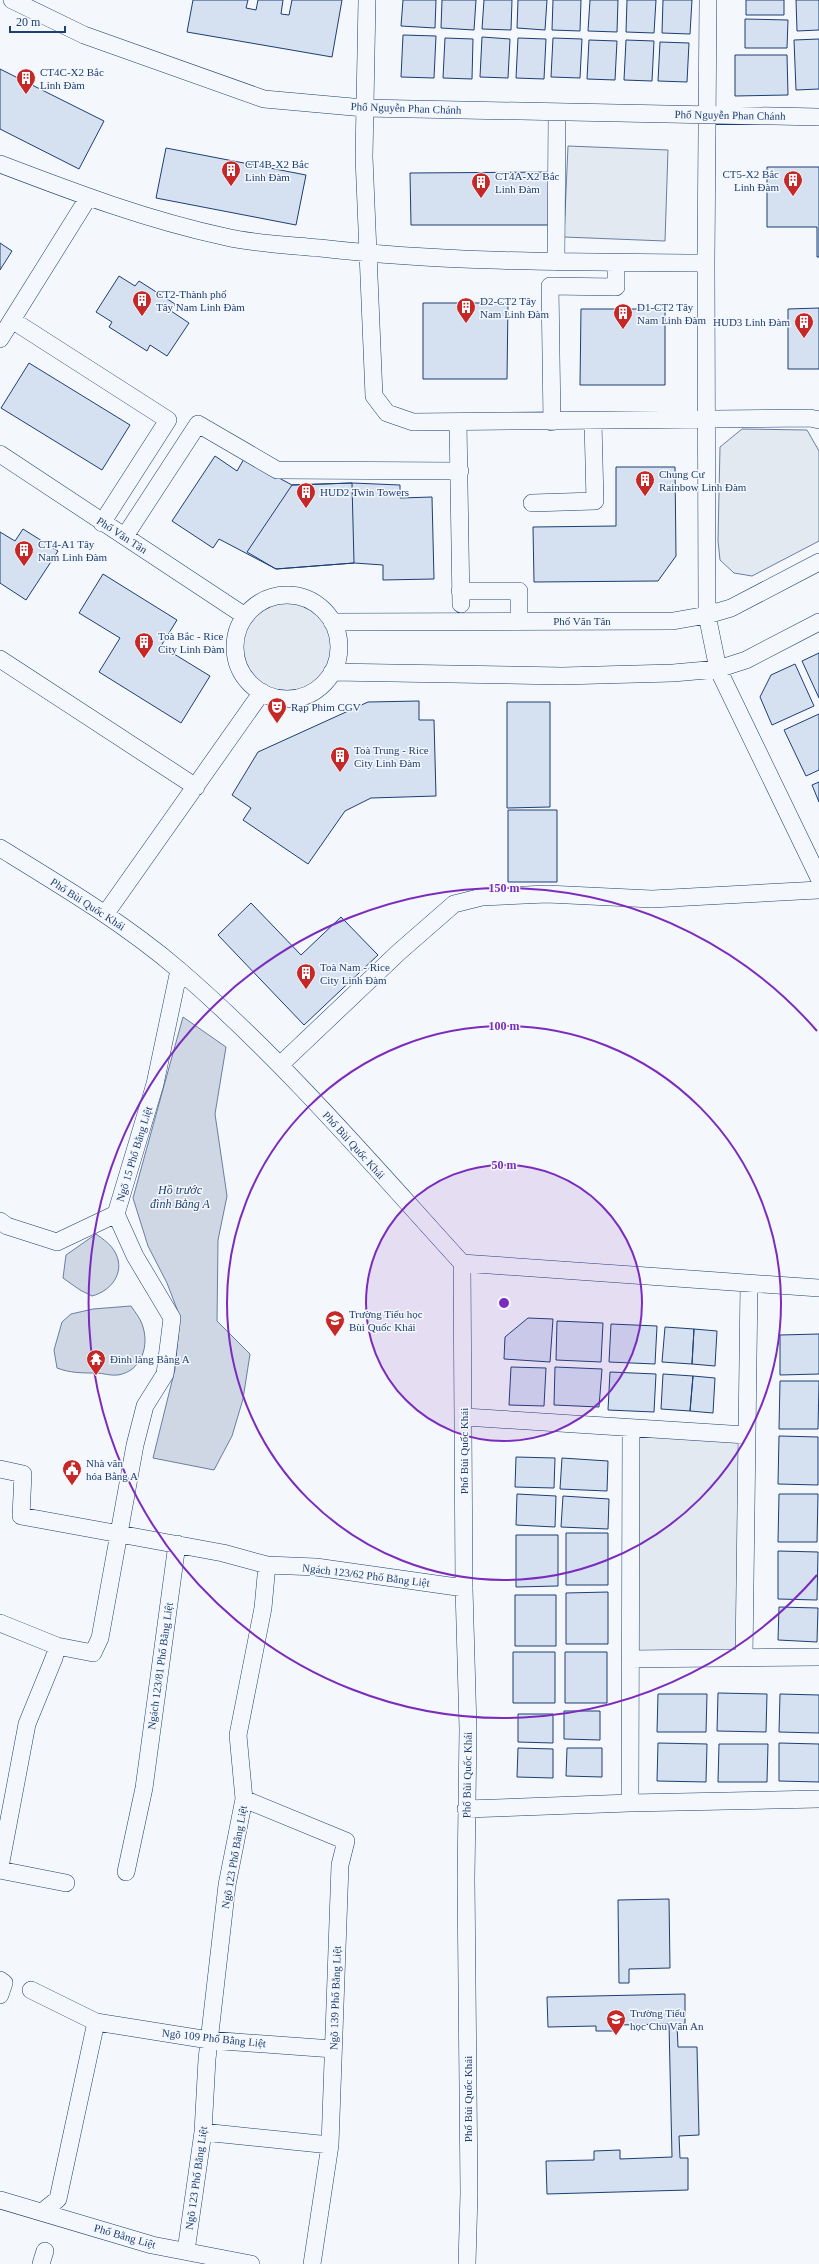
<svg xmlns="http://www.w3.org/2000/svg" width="819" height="2264" viewBox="0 0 819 2264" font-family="'Times New Roman',serif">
<rect width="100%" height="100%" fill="#f4f7fb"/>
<path fill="#e3e9f0" stroke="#687fa3" d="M568,146L668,150L665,241L564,237Z
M742,429L807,430L819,451V541L752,576L734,573L720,560L718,541L720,447Z
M235 647a52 52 0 1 1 104 0a52 52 0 1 1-104 0Z
M631,1428L746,1435L744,1658L630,1659Z"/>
<path fill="#cfd7e4" stroke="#687fa3" d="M183,1017L226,1047L215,1114L227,1196L218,1240L217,1321L250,1354L243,1399L232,1436L214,1470L153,1458L175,1369L180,1317L167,1283L148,1246L133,1198Z
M96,1234C103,1239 112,1245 116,1254C125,1273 111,1291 92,1296L80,1290L63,1278L66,1255Z
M131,1306C135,1312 140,1318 142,1324C150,1345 142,1371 118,1375C110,1376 103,1373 96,1373C82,1373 70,1373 57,1368L54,1350L62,1322L71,1314L93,1309Z"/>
<path fill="#d5e0f0" stroke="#1d3f73" d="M193,0H248L246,8L256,10L258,0H283L281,14L289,15L292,0H342L332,57L187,32Z
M403,0H436L435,28L401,26Z
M442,0H476L474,30L441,28Z
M484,0H512L511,30L482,29Z
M518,0H547L545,30L517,28Z
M553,0H581L580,31L552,30Z
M590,0H618L617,32L588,31Z
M627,0H656L654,33L626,32Z
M663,0H692L690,34L662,33Z
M746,0H784V15H746Z
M796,0H819V30L797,31Z
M745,19L788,20L787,48H745Z
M403,35L436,36L434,78L401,77Z
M482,37L510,39L508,78L480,77Z
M445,38L473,39L472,79L443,78Z
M518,38L546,39L544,79L516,78Z
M553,38L582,39L580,78L551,77Z
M819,39V89L796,90L794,40Z
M589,40L617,41L615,80L587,79Z
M626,40L654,41L652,81L624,80Z
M660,42L689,43L687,82L658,81Z
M735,55H787L788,95L735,96Z
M0,69L104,121L79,169L0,129Z
M166,148L306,175L296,225L156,198Z
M767,167H819V257H817V227H767Z
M551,172V225H411L410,173Z
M0,243L12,251L0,270Z
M119,276L135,286L139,281L175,304L171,311L189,323L167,356L150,345L147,351L109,327L112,322L96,312Z
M423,303H508L507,379H423Z
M819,308V369H788V309Z
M581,309H665V385H580Z
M29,363L130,425L102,470L1,408Z
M215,456L237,471L244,459L292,485L352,483L400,485V498L432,497L434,579L383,580V565L354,563L276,569L219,539L213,548L172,521Z
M616,467H675L676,556L658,581L534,582L533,527L616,526Z
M352,483L354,563L276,569L247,552L292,485Z
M23,529L58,551L26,600L0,583V532L15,541Z
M103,574L177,620L161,646L210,676L181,723L99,672L120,638L79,613Z
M819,653V698L802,661Z
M795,664L814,706L772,725L760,697L771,675Z
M419,701V720H434L436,796L371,798L345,811L308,864L243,820L251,808L232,795L258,752L368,702Z
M507,702H550V807L507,808Z
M819,714V770L806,776L784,730Z
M819,782V802L812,785Z
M508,810H557V882H508Z
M251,903L301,955L341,917L378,955L304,1025L218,935Z
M528,1318L553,1319L550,1362L504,1359L505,1337Z
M557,1321L603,1323L601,1362L556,1360Z
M611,1324L657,1326L655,1364L609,1362Z
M665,1327L694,1329L692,1364L662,1362Z
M694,1329L717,1331L715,1366L692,1364Z
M819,1334V1374L780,1375V1335Z
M511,1367L546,1368L544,1406L509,1405Z
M555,1367L602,1369L599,1407L554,1405Z
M610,1372L656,1374L654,1412L608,1410Z
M663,1374L693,1376L690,1411L661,1409Z
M693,1376L715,1378L713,1413L690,1411Z
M780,1381H819L818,1429H779Z
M779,1436L818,1437V1485L778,1484Z
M516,1457L555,1458L554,1488L515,1487Z
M562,1458L608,1461L607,1491L560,1489Z
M517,1494L556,1496L555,1527L516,1525Z
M779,1494H818L817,1542H778Z
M563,1496L609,1499L608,1529L561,1527Z
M566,1533H608V1585H566Z
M516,1535H558V1586L516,1587Z
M778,1551L818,1552L817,1600L778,1599Z
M608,1592V1644H566V1593Z
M515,1595H556V1646H515Z
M779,1607L818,1608L817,1642L778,1640Z
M513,1652H555V1703H513Z
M565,1652H607V1703H565Z
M718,1693L767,1694L766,1732L717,1731Z
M658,1694H707L706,1732H657Z
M780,1694L819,1695V1733L779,1732Z
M564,1711H600V1740L564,1739Z
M518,1714H553V1743L518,1742Z
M658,1743L707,1744L706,1782L657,1781Z
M779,1743L819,1744V1782L779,1781Z
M719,1744H768L767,1782H718Z
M518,1748L553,1749V1778L517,1777Z
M567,1748H602V1777L566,1776Z
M669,1899L670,1968L629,1969V1983H619L618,1900Z
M685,1994V2024H677L678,2047H697L699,2135L679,2136L680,2158H688V2190L547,2194L546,2161L594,2160V2151L620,2150V2159L672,2157L669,2024L617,2025V2031H596V2026L548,2027L547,1997Z"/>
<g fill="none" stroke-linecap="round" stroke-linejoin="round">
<g stroke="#1d3f73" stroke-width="18">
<path id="minor" d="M12,0L84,35L264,99L364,108L819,117
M367,0L364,157L374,396L387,413L413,422L810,418L819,420
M708,0L706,263L707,615L718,669L819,878
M0,164C76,193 147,220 226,237C256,244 289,245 320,248C448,263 577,262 706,263
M556,262L557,112
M12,320L168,420L102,523
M0,339L88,198
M552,422L550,286L616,287V263
M458,423L461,604
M0,454L245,616
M532,503L595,501L593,422
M125,536L198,424L277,470L460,471
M460,591H519V621
M235 647a52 52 0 1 1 104 0a52 52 0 1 1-104 0Z
M332,622L673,621L707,615L731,608L819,562
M0,659L196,787
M332,672L562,676L673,673L718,669L746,660L819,622
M0,848C62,886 124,923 179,970C282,1059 371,1163 462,1263L464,1588L468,1729L466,1879L469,2193L467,2264
M106,913L262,692
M281,1064L399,952L454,904L482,897L547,894L652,899L819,890
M0,1221L7,1226L57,1242L116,1214
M462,1263L819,1288
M465,1417L746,1435
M0,1469L23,1474L21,1516L223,1553L267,1565L316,1567L464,1588
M0,1623L57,1646L93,1653L100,1638L135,1445L145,1406L165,1374L172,1318L135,1256L116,1214L155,1084L179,970
M744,1658L749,1284
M630,1659L819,1657
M244,1799L346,1841L340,1865L330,2145L312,2264
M630,1803L631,1428
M466,1809L630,1803L819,1799
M0,1867L27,1724L54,1658L57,1646
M0,1870L66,1883
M126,1872L144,1788L177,1544
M0,1980L4,1983L0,1995
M31,1990L96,2022L209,2040L333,2049
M203,2132L330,2145
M0,2200L152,2245L251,2264
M42,2212L58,2199L96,2022
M186,2251L203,2132L207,2059L227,1885L244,1799L238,1735L263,1608L267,1565
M41,2264L45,2251"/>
</g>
<use href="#minor" stroke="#f4f7fb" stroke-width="17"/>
</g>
<circle cx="504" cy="1303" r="138" fill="#7b2cbf" fill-opacity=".12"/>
<g fill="none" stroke="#7b2cbf" stroke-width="2">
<circle cx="504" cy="1303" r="138"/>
<circle cx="504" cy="1303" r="277"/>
<path d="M817 1575A415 415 0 1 1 817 1031"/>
</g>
<defs>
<g id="building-pin" transform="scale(1)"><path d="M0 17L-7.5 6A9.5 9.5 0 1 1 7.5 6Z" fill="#c62828" stroke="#f4f7fb"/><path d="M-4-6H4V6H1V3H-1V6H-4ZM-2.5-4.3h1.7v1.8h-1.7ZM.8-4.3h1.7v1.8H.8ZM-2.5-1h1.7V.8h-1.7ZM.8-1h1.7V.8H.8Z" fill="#fff"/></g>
<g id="theatre-pin" transform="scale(1)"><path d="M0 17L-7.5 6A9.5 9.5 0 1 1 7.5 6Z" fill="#c62828" stroke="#f4f7fb"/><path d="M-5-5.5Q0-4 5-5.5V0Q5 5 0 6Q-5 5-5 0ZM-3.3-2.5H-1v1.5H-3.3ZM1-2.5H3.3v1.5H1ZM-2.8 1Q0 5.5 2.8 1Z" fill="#fff"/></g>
<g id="school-pin" transform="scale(1)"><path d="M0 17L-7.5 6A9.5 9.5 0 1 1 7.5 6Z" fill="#c62828" stroke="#f4f7fb"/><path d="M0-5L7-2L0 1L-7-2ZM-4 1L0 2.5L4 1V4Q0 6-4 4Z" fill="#fff"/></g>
<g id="temple-pin" transform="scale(1)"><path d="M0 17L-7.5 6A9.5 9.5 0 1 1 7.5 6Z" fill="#c62828" stroke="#f4f7fb"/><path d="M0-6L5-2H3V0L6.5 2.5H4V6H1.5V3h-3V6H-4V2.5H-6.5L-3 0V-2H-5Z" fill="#fff"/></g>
<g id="civic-pin" transform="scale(1)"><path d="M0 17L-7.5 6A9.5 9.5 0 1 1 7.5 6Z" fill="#c62828" stroke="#f4f7fb"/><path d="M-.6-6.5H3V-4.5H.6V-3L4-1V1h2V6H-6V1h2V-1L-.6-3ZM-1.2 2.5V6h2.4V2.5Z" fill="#fff"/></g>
</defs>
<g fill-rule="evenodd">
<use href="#building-pin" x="26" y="78"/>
<use href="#building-pin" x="231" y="170"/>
<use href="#building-pin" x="793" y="180"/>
<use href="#building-pin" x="481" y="182"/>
<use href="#building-pin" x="142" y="300"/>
<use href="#building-pin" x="466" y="307"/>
<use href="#building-pin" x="623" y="313"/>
<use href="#building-pin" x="804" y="322"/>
<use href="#building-pin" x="645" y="480"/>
<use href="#building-pin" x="306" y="492"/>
<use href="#building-pin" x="24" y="550"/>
<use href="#building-pin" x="144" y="642"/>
<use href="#theatre-pin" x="277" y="707"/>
<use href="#building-pin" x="340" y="756"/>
<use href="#building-pin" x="306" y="973"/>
<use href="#school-pin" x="335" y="1320"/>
<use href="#temple-pin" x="96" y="1359"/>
<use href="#civic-pin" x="72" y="1469"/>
<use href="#school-pin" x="616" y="2019"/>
</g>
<g text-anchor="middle" stroke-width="3" stroke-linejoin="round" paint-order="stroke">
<g font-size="11" fill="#1d3f73" stroke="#f4f7fb" text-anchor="start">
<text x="40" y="76">CT4C-X2 Bắc<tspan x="40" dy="13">Linh Đàm</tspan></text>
<text x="245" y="168">CT4B-X2 Bắc<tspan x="245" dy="13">Linh Đàm</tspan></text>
<text x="779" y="178" text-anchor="end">CT5-X2 Bắc<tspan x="779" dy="13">Linh Đàm</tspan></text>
<text x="495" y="180">CT4A-X2 Bắc<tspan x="495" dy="13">Linh Đàm</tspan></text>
<text x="156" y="298">CT2-Thành phố<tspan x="156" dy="13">Tây Nam Linh Đàm</tspan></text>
<text x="480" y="305">D2-CT2 Tây<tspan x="480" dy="13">Nam Linh Đàm</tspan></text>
<text x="637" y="311">D1-CT2 Tây<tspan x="637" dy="13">Nam Linh Đàm</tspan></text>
<text x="790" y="326" text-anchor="end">HUD3 Linh Đàm</text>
<text x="659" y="478">Chung Cư<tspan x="659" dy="13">Rainbow Linh Đàm</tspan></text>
<text x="320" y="496">HUD2 Twin Towers</text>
<text x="38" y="548">CT4-A1 Tây<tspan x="38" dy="13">Nam Linh Đàm</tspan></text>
<text x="158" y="640">Toà Bắc - Rice<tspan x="158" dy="13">City Linh Đàm</tspan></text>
<text x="291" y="711">Rạp Phim CGV</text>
<text x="354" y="754">Toà Trung - Rice<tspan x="354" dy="13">City Linh Đàm</tspan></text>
<text x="320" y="971">Toà Nam - Rice<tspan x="320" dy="13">City Linh Đàm</tspan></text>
<text x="349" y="1318">Trường Tiểu học<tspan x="349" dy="13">Bùi Quốc Khái</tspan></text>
<text x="110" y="1363">Đình làng Bằng A</text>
<text x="86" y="1467">Nhà văn<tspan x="86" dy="13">hóa Bằng A</tspan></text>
<text x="630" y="2017">Trường Tiểu<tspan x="630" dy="13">học Chu Văn An</tspan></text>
</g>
<g font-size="11" fill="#1d3f73" stroke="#f4f7fb">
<text transform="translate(406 108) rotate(2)" y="4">Phố Nguyễn Phan Chánh</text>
<text transform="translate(730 115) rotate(1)" y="4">Phố Nguyễn Phan Chánh</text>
<text transform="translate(122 535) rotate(33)" y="4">Phố Văn Tân</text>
<text x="582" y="625">Phố Văn Tân</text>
<text transform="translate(88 904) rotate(33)" y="4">Phố Bùi Quốc Khái</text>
<text transform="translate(354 1145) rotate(48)" y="4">Phố Bùi Quốc Khái</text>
<text transform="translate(134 1154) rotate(-73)" y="4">Ngõ 15 Phố Bằng Liệt</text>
<text transform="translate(464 1451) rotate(-90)" y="4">Phố Bùi Quốc Khái</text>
<text transform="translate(366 1575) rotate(7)" y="4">Ngách 123/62 Phố Bằng Liệt</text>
<text transform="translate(160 1666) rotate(-82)" y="4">Ngách 123/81 Phố Bằng Liệt</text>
<text transform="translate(467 1775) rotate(-89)" y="4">Phố Bùi Quốc Khái</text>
<text transform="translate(234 1857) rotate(-80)" y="4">Ngõ 123 Phố Bằng Liệt</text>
<text transform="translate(335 1998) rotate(-88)" y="4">Ngõ 139 Phố Bằng Liệt</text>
<text transform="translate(214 2038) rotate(6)" y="4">Ngõ 109 Phố Bằng Liệt</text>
<text transform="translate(468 2099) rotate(-90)" y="4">Phố Bùi Quốc Khái</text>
<text transform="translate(196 2178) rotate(-82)" y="4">Ngõ 123 Phố Bằng Liệt</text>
<text transform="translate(125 2236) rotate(16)" y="4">Phố Bằng Liệt</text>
</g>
<g font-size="12" font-style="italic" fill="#1d3f73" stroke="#f4f7fb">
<text x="180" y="1194">Hồ trước<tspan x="180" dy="14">đình Bằng A</tspan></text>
</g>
</g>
<circle cx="504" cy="1303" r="6" fill="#7b2cbf" stroke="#f4f7fb" stroke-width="2"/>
<g font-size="12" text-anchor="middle" font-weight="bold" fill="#7b2cbf" stroke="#f4f7fb" stroke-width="3" stroke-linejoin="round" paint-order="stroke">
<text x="504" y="892">150 m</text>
<text x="504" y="1030">100 m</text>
<text x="504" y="1169">50 m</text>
</g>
<path d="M10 26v6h55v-6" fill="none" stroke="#1d3f73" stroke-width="2"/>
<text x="16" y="26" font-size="12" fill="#1d3f73" stroke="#f4f7fb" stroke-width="3" paint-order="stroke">20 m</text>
</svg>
